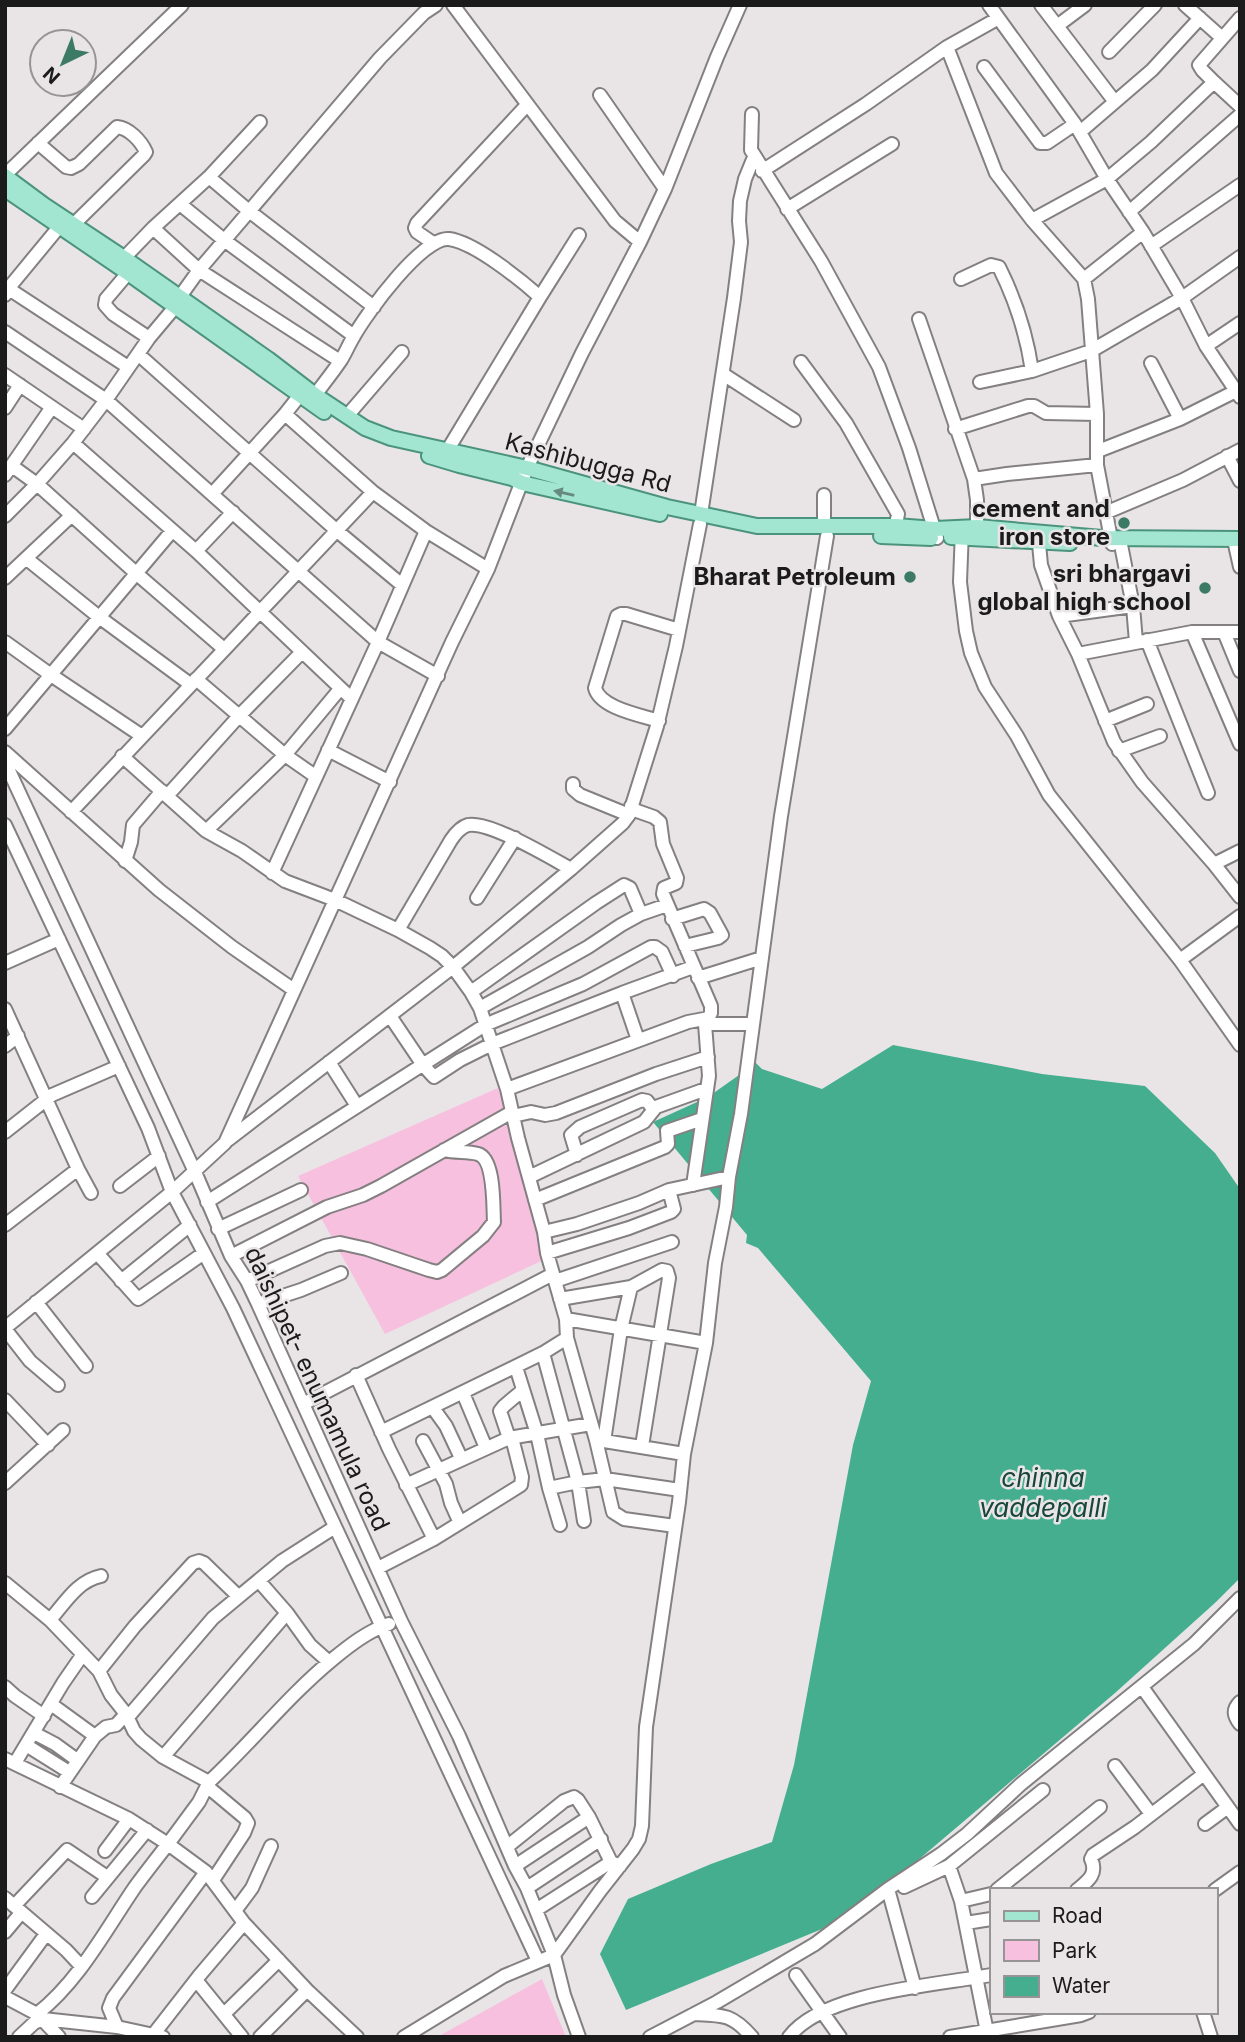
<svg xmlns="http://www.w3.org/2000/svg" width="1245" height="2042" viewBox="0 0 1245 2042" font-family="Inter,sans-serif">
<rect width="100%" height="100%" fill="#e9e5e7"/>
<path fill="#f8c0df" d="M498,1088L550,1257L385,1334L298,1176Z
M542,1979L566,2037H437Z"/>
<path fill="#45ae8f" d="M893,1045L1042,1074L1145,1086L1215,1153L1240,1189V1578L1216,1602L1115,1693L851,1917L626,2010L600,1954L628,1899L711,1864L772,1842L794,1765L853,1445L871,1381L758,1248L746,1243L747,1235L653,1122L708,1097L756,1063L762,1069L822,1089Z"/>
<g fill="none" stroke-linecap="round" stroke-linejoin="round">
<g stroke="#848082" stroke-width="16">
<path id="minor" d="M453,5L615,221L640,242
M989,5L1075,124L1107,179L1143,232L1182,298L1206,346L1240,397
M1041,5L1115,102
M1185,5L1221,37
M1057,26L1085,5
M947,47L996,173L1032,220L1084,279L1088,299L1097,414V465L1112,544
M1109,52L1155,5
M984,67L1040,143H1047L1075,124
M1214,82L1240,106
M600,95L665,189
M752,114L751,150L821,261L879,367L909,448L937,538
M1080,132L1152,70L1200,18
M38,143L66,167L71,168L79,164L117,127C129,128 141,141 146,152L144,155L74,224
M762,171L866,104L947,47L997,19
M5,175L182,5
M209,177L249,211L374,307
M180,204L224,240L354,336
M787,209L892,144
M1129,212L1240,115
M1032,220L1107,179L1151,142L1214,82L1202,70L1199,65L1240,18
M153,228L199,270L340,361
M433,243L417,232L415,228L417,223L527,105
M1151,246L1240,185
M124,258L153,228L209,177L260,122
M128,273L106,299L105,305L113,314L149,338
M961,279L991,265L999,267C1015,299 1027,336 1032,371
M1084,279L1143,232
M9,289L128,367
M5,295L12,284L59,227
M179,298L199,270L380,58L424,13L436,5
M919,319L974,479L977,500V527
M5,332L106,400L378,642L438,676
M1206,346L1240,323
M138,354L336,530L402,585
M801,362L846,423L898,514L894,535
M1151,363L1180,419
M723,374L794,420
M5,375L84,429
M980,382L1032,371L1091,351L1182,298L1240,257
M315,395C324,383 333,372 341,360C346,352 349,344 354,336C366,314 423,236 449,239C474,242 521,280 540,297
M5,408L20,385
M285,414L373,492L426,531L488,569
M347,416L402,352
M955,429L1028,406H1034L1046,413L1097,414
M73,443L196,551L352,699
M1098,451L1180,419L1236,391
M444,456L540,297L579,235
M1227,456L1240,481
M12,466L37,484L137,574L224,649
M5,475L52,407
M974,479L1007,474L1097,465
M213,493L285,414L300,395
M824,495V527
M1105,513L1183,480L1240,450
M701,514L734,298L741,242L739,221L740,201L745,179L754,157
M5,516L37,484L73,443L106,400L149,338L175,307
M962,530L960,582L966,631L971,653L985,687L1017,736L1049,795L1180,960L1240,1045
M1038,533L1041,565L1059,616L1078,654L1114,742L1142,782L1214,864L1240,897
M1234,540L1240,567
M1121,545L1133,606L1136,642
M196,551L233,512
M27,559L99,617L190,684
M5,578L72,515
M1059,616L1133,606
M1192,632L1240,744
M1224,632L1240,671
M1147,640L1208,793
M5,642L51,675L142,736
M1078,654L1192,632H1240
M196,679L285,755L315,776
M659,721C640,715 600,708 595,688L617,616L621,614H626L679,630
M1105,721L1147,704
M5,729L172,531
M328,750L390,782
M1119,751L1160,736
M5,752L159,890L232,947L294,990
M122,756L206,831L285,755L340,689
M5,762L195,1172L231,1256L247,1281L258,1304L401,1621L459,1736L515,1866L527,1888L554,1955L564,1995L579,2037
M573,784V789L580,795L629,815
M167,796L239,716L302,652
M631,806L637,811L654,817L660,822L663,844L677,878L676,883L664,888L663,894L711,1006V1013L705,1024L709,1076L693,1185
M71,812L373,492
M5,825L148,1128L172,1192L233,1308L538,1961
M206,831L242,851L285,881L335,900L398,930L430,948L442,956L453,967L471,992L480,1008L507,1089L518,1138L544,1232L547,1253L566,1319L567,1338L596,1440L613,1512L624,1519L675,1526
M125,861L131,842L133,825L162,791
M1214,864L1240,851
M272,873L378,642L426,531
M477,898L515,838
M672,919L704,909L710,913L722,935L718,938L685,946
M398,930L451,840C455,834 461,827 468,825C490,821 551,858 571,869
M1180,960L1240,916
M5,963L59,939
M698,978L762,958
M471,992L596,903L624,885L630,888L641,914
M622,993L638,1040
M480,1008L588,947L621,925L641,914L667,905
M5,1009L78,1169L91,1193
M390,1016L423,1065L434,1077L460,1060L492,1044L622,993L693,967
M705,1024H753
M5,1046L18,1036
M329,1062L357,1106
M507,1089L688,1022L709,1018
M513,1116L531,1112L545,1115L556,1113L656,1074L708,1057
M5,1132L52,1095L119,1066
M228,1140L453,967L571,869L623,823L629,815L657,726L676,646L700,524
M577,1155L571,1135L580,1127L642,1100L647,1101L653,1109
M529,1177L644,1122L656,1107L706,1089
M120,1186L159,1156
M535,1200L665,1147L668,1144L667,1131L702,1119
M207,1202L485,1025L583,984L651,947H655L662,952L673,976
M5,1225L78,1169
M218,1229L301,1190
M544,1232L577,1224L639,1203L669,1190L729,1177
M97,1253L138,1299L204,1253
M547,1253L629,1228L671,1212L674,1209L669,1190
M231,1256L327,1207L363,1195L381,1186L512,1112
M121,1281L190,1225
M247,1281L325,1246L340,1243L367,1249L429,1270L437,1272L442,1270L483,1236L494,1222C493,1206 495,1159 478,1154C467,1151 455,1153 444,1150
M555,1281L672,1242
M560,1299L631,1287
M36,1302L86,1366
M258,1304L301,1290L341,1273
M566,1319L706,1343
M5,1328L172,1192L225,1143L452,642L488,569L527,468L582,353L640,242L665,189L717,57L740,5
M5,1329L30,1361L58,1385
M543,1353L578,1482L584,1521
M516,1367L537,1434L549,1488L560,1525
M356,1375L389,1449L434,1539
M463,1393L486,1448
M5,1400L48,1445
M303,1404L553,1274
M433,1408L446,1426L461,1458
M381,1432L543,1353L567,1338
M509,1438L500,1411L504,1406L523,1390
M598,1440L684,1454
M423,1441L446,1484L451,1503L460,1523
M604,1441L621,1329L631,1287L662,1270L667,1271L669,1278L642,1446
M5,1483L63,1430
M406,1485L509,1438L591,1424
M549,1488L578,1482L605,1479L680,1490
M378,1568L434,1539L521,1485L522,1477L512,1438
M259,1581L287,1613
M5,1583L50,1620L99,1671L111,1695L126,1714L134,1731L141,1739L163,1757L209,1782L199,1802L168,1844L129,1819L5,1759
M50,1620C65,1603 77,1581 101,1576
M99,1671L135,1626L193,1563L199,1561L204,1563L238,1596
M5,1687L15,1696L44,1716
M1142,1687L1240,1824
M1240,1702C1232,1710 1234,1716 1240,1724
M51,1704L95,1736
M128,1717L213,1618L282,1561L335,1527
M34,1733L55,1744L77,1760
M26,1745L69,1772
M163,1757L287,1613L310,1645L329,1662
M15,1763L63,1683L83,1654
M1115,1766L1151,1814
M209,1782C252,1742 288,1696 333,1659C350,1645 368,1631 389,1624
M60,1787L95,1736L106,1727L116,1725L126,1714
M208,1787L245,1818L248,1823L244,1833L213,1880
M1205,1824L1228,1807
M508,1846L564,1801L574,1797L578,1800L589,1817L611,1862L620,1866
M105,1851L129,1819
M515,1866L589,1817
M949,1866L961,1901L988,2037
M904,1887L949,1866L1043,1790
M527,1888L601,1839
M888,1889L915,1988
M997,1890L1100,1807
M1077,1890C1088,1881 1098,1874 1091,1859L1093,1855L1135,1827L1204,1774
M1215,1890L1240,1872
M92,1897L147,1830
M5,1898L66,1950L81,1966
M961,1901L991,1894
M14,1906L67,1850L107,1877
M536,1910L611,1862
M235,1911L252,1888L271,1846
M966,1923L991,1919
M5,1932L21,1913
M796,1975L840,2037
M196,1980L242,2037
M5,1990L46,1934
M5,1997L37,2014L59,2037
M1203,2012L1211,2037
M37,2014C79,1981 105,1931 135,1887C146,1872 157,1858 168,1844L206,1872L244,1923L307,1990L357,2037
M224,2014L279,1960
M694,2014C723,2015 732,2014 752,2037
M117,2027L109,2008L113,1998L206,1872
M153,2035L199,1976L244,1923
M19,2037L34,2023L43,2019L117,2027L163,2037
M260,2037L307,1990
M404,2037L504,1976L554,1955L600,1891L633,1849L639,1839L642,1826L646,1727L679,1502L684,1454L706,1343L715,1263L726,1207L729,1177L741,1114L781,816L827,536
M650,2037L717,2002L815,1944L888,1889L941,1854L967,1834L1021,1784L1194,1644L1240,1598
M789,2037C822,1992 938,1985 991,1975
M950,2037L1081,2015L1089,2012"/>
</g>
<g stroke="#4b937c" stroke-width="18">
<path id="major" d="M5,176L44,205L124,258L268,359L315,395L365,428L391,438L527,468L667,507L757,526H896L935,529L977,527L1102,538L1240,539
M5,189L128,273L324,412
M429,456L459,465L512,478L522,483L660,514
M881,536L931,538
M951,537L1070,543"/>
</g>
<use href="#minor" stroke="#fff" stroke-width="12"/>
<use href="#major" stroke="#a2e5d0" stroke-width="14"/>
</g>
<defs><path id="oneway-solid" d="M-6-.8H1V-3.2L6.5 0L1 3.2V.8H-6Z" transform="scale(1.75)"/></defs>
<use fill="#668a7f" href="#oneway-solid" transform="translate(564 493) rotate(-167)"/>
<g fill="#3c7a66" stroke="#e9e5e7" stroke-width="2.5">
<circle cx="1124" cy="523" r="7"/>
<circle cx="910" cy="577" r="7"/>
<circle cx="1205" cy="588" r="7"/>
</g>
<g text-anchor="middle" stroke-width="5" stroke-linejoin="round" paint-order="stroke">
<g font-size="24" fill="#1c1b1b" stroke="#e9e5e7">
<text transform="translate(588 463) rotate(15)" y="8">Kashibugga Rd</text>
<text transform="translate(317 1389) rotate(65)" y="8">daishipet- enumamula road</text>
</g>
<g font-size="24" font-weight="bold" fill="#1c1b1b" stroke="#e9e5e7" text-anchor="end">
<text x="1110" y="517">cement and<tspan x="1110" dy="28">iron store</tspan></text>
<text x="1191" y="582">sri bhargavi<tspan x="1191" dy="28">global high school</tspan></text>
<text x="896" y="585">Bharat Petroleum</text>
</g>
<g font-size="26" font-style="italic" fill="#194639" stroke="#e9e5e7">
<text x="1043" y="1487">chinna<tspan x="1043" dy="30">vaddepalli</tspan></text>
</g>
</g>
<rect width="1245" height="2042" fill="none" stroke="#1c1b1b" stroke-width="14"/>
<rect x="990" y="1888" width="228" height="126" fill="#e9e5e7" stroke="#979495" stroke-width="2"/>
<rect x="1004" y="1911" width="35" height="10" fill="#a2e5d0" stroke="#979495" stroke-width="2"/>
<text x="1052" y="1923" font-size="21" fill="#1c1b1b">Road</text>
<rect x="1004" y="1940" width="35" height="21" fill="#f8c0df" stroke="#979495" stroke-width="2"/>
<text x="1052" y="1958" font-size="21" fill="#1c1b1b">Park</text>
<rect x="1004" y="1976" width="35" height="21" fill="#45ae8f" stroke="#979495" stroke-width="2"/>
<text x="1052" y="1993" font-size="21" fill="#1c1b1b">Water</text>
<g transform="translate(63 63) rotate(223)"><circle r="33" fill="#e9e5e7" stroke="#979495" stroke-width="2"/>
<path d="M0-5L12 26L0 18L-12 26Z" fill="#3c7a66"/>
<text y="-10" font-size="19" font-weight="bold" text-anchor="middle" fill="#1c1b1b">N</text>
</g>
</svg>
